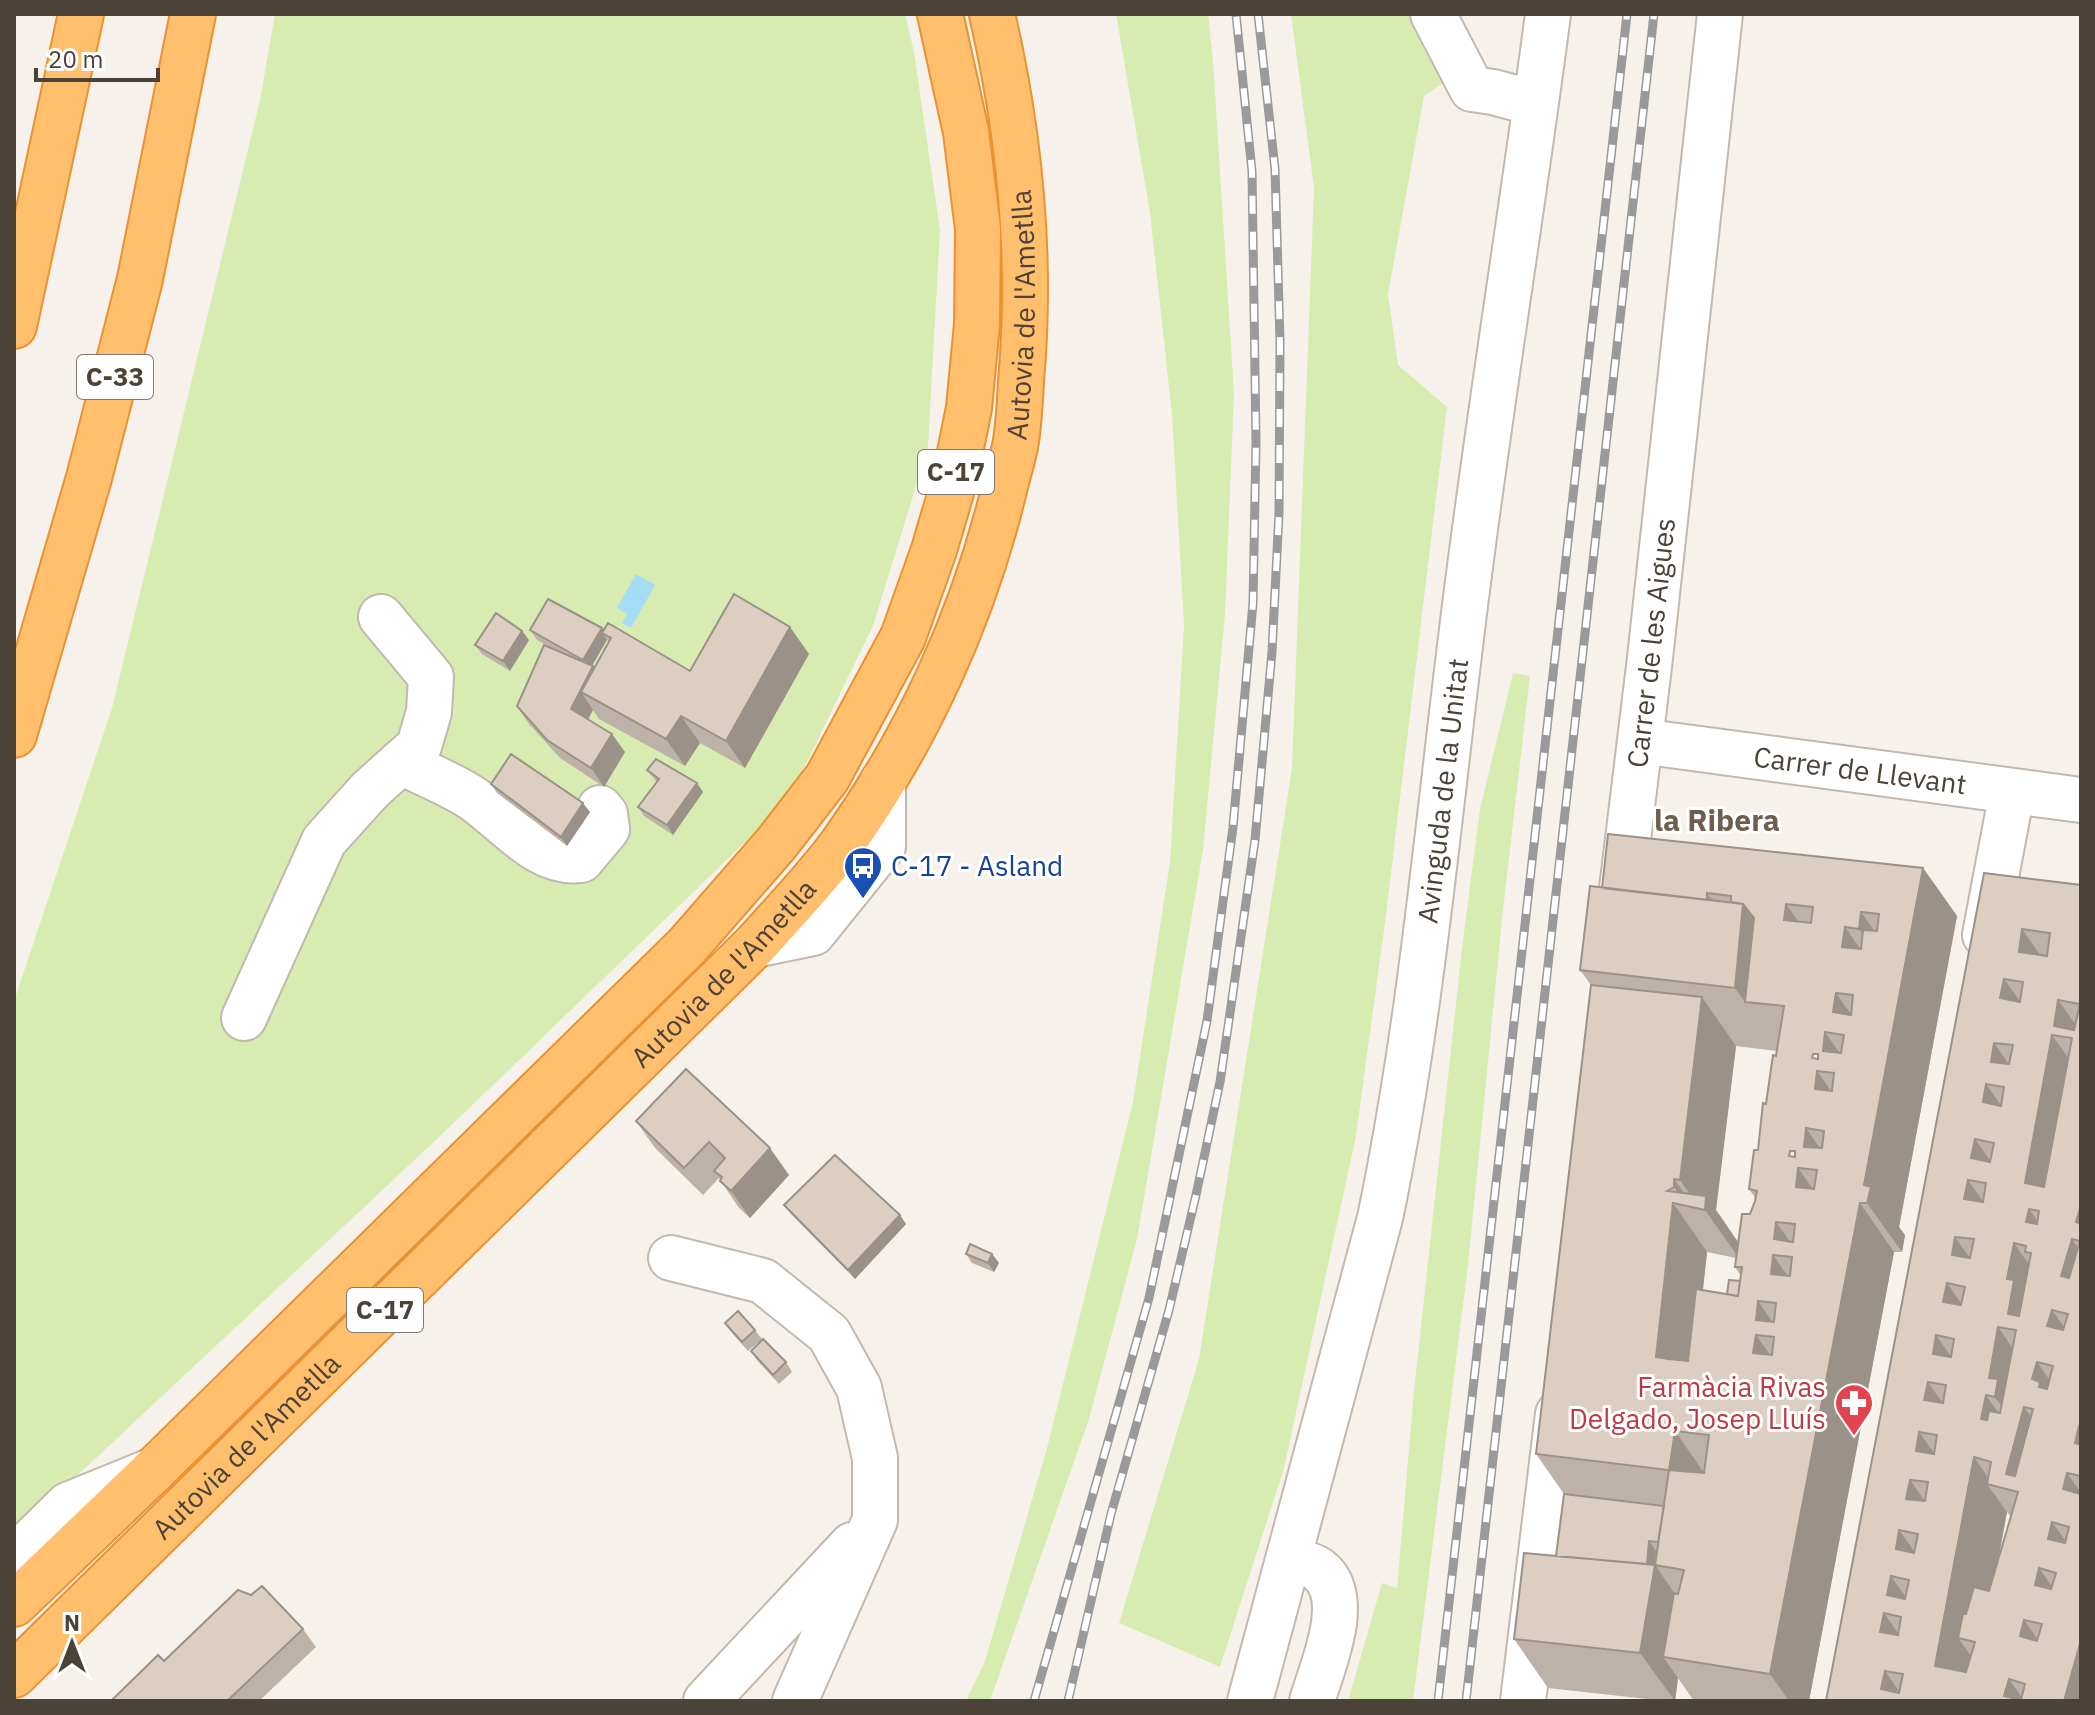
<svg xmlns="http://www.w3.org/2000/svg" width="2095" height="1715" viewBox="0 0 2095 1715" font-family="'IBM Plex Sans',sans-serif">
<rect width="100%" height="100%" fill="#f6f2eb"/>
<path fill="#d8ecb2" d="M275,14H905L914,52L940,230L928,447L873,626L788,801L436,1140L80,1473L14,1530V1001L112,708L260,100Z
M1116,14H1208L1213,60L1234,394L1225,615L1203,850L1137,1239L1089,1419L990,1701H966L985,1661L1047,1448L1133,1102L1170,862L1184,625L1172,414L1150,213Z
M1291,14H1418L1453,76L1424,96L1388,294L1398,365L1447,407L1385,923L1356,1136L1284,1468L1220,1667L1119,1623L1199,1359L1292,768L1314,188Z
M1513,673L1530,676L1503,910L1468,1265L1413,1701H1348L1382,1583L1397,1588L1414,1391L1462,948L1480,809Z"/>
<path fill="#a5ddf5" d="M636,574L655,585L631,628L622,623L627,614L617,608Z"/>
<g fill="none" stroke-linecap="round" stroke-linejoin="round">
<g stroke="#c3b8ad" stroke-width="48">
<g id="minor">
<path d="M1433,14L1472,89L1493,92L1534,103"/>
<path id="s1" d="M1640,741L2081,800"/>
<path d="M401,762C423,773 448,783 469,796C504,818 537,866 581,860L607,829L605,814L600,808"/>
<path id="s2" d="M1621,897L1650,658L1720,14"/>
<path d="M1985,935L2012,792"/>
<path d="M755,945L813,933L883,846V781"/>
<path d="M244,1018L324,841L370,790L419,746L429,712L431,677L381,617"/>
<path d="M671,1258L763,1281L829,1334L859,1388L875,1458V1520L795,1701"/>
<path d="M14,1558L68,1505L154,1470"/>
<path d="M1289,1560C1299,1563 1312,1564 1319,1570C1354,1597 1322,1667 1312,1701"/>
<path d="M706,1701L852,1545"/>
<path id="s3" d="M1250,1701L1380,1218C1420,1027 1437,832 1461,638C1486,429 1521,222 1548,14"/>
<path d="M1523,1701L1558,1414"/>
</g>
</g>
<g stroke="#e89234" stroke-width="48">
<g id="highway">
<path d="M14,326L81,14"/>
<path d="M14,735L89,478L140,279L193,14"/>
<path d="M14,1604L154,1470L687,946L776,844L827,778L903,637L934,550L954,482L969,408L977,324L978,229L966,132L940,14"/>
<path id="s4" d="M14,1675L755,945C784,912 816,880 842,844C917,739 972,619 1003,494C1007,476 1013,459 1016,441C1019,421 1020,401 1021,381C1032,257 1020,135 992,14"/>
</g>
</g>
<use href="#minor" stroke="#fff" stroke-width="44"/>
<use href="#highway" stroke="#ffbf6d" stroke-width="44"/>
<g stroke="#9a9a9a" stroke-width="9">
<path id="rail" d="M1034,1701L1149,1298L1207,1021L1233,827L1253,603L1256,442L1252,171L1236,14
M1068,1701L1111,1514L1169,1310L1196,1195L1220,1082L1255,840L1272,652L1279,513L1280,341L1275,169L1258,14
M1438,1701L1627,14
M1466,1701L1654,14"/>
</g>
<use href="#rail" stroke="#fff" stroke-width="6" stroke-dasharray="18" stroke-linecap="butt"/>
</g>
<path fill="#bdb2a7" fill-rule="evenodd" d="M602,628L604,630L690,671L809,654L745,768L700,743L685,766L599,719L593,710L588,719L625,752L604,787L560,758L529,724L517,706L558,651L537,640L530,630ZM607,640L609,642L594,668L592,666Z
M522,631L529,640L510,671L482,654L475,645Z
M647,770L703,792L673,835L644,816L638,807L657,782Z
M491,784L590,812L567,846L497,793Z
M1923,868L1957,916L1899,1227L1905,1235L1902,1252H1894L1809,1701H1694L1678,1678L1675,1701H1665L1548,1688L1514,1639L1556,1556L1564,1494L1536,1454L1591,985L1580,970L1602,888ZM1736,1046L1777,1051L1758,1150L1749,1189L1756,1199L1755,1201L1738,1242L1716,1210ZM1812,1054L1818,1055L1817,1059L1812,1058ZM1790,1151H1795V1157L1789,1156ZM1707,1252L1736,1258L1735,1267L1741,1276L1740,1281L1727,1294L1703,1290Z
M1984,873L2081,885V1701H1826ZM2007,1512L2011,1517L1998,1561Z
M686,1069L789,1175L750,1218L739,1208L719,1178L703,1195L655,1148L636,1121Z
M784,1205L906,1224L855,1279L791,1214Z
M966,1254H992L999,1263L994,1272L972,1263Z
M725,1323L755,1330L762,1339L748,1351L732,1333Z
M751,1351L786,1362L792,1372L779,1384L757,1360Z
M303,1629L316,1647L259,1701H111L164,1661Z"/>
<path fill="#9a9188" d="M790,627L809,654L745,768L726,741Z
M602,628L609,637L602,633L607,640L590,669L583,660Z
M522,631L529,640L510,671L503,661Z
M593,666L606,685L581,692L593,710L584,727L571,709Z
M681,716L700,743L685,766L666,739Z
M612,734L625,752L604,787L591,768Z
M697,783L703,792L673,835L667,825Z
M583,803L590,812L567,846L561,837Z
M1923,868L1957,916L1899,1227L1905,1235L1902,1252L1867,1203L1864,1185Z
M1707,893L1740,940L1743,904L1788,967L1745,1002L1735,988L1705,912Z
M1786,904L1820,952L1784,920Z
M1861,912L1895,960L1893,978L1859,929Z
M1845,927L1879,976L1842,947Z
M2022,929L2056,978L2019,952Z
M2004,979L2038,1027L2000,998Z
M1836,993L1870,1042L1833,1012Z
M1702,997L1736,1046L1716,1210L1740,1245L1739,1258L1705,1210L1700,1209L1680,1180Z
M2058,1000L2081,1032L2072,1038L2054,1026Z
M1825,1032L1859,1081L1823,1051Z
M2052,1035L2081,1076L2059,1231L2025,1183Z
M1994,1043L2028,1091L1991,1062Z
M1817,1071L1851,1120L1815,1089Z
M1986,1084L2020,1133L1983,1102Z
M1806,1128L1840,1177L1804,1147Z
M1975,1139L2009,1188L1971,1158Z
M770,1148L789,1175L750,1218L731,1191Z
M1798,1168L1832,1216L1796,1187Z
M1674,1179L1694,1207L1687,1206L1674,1187Z
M1968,1180L2002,1229L1964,1199Z
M1673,1203L1707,1252L1690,1406L1656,1357Z
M1860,1203L1894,1252L1809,1701H1789L1770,1674Z
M2081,1205V1229L2076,1222Z
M2029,1209L2063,1258L2026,1222Z
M900,1215L906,1224L855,1279L848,1270Z
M1776,1222L1810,1270L1792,1257L1774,1239Z
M1955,1237L1989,1285L1952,1255Z
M2072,1239L2081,1253V1304L2061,1276Z
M2014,1243L2048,1292L2042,1321L2008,1314L2007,1279Z
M992,1254L999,1263L994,1272L988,1263Z
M1773,1255L1807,1304L1771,1274Z
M1947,1283L1981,1332L1943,1302Z
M1758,1301L1792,1350L1774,1337L1756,1320Z
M2052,1310L2081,1351L2047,1326Z
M1998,1327L2032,1376L2024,1407L2058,1456L2040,1522L2006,1474L1981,1419L1986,1395L2016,1438L2018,1429L1995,1397L1989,1378Z
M1756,1335L1790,1383L1753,1353Z
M1936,1335L1970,1384L1933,1354Z
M2037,1362L2071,1410L2068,1422L2032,1379Z
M1928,1382L1962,1431L1924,1400Z
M2079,1426L2081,1429V1452L2075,1443Z
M1675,1431L1709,1480L1669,1470Z
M1919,1432L1953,1480L1916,1451Z
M1974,1457L1994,1486L1987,1484L2007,1512L1981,1651L1975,1642L1958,1638L1978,1666L1972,1701L1935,1666Z
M2067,1473L2081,1493V1515L2063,1489Z
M1910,1480L1944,1528L1906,1499Z
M2052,1522L2081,1563L2048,1539Z
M1899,1530L1934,1579L1896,1549Z
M1649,1541L1656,1551L1653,1574L1655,1565L1689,1614L1663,1657L1678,1678L1675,1701L1640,1653L1643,1602Z
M2039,1568L2073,1617L2035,1585Z
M1891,1576L1925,1625L1887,1595Z
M1884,1613L1918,1662L1880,1632Z
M2024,1620L2058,1668L2020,1636Z
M2081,1640V1701H2064Z
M1885,1671L1906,1701L1881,1689Z
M2009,1679L2024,1701L2004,1696Z"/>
<path fill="#dccfc2" stroke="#9a9188" stroke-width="2" fill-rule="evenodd" d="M734,594L790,627L726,741L681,716L666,739L581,692L611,638L602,633L608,623L690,671Z
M548,599L602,628L583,660L530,630Z
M496,613L522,631L503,661L475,645Z
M544,645L593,666L571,709L612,734L591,768L547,740L517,706Z
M511,754L583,803L561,837L491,784Z
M656,759L697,783L667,825L638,807L659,779L647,770Z
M1608,834L1923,868L1864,1185L1871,1187L1867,1203H1860L1770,1674L1663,1657L1674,1593L1678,1594L1684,1570L1655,1565L1669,1470L1536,1454L1591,985L1702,997L1680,1180L1674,1179V1187L1667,1191L1706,1196L1705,1210L1673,1203L1656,1357L1668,1359L1688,1361L1696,1289L1738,1296L1742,1267H1735L1742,1214H1750L1755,1201L1757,1191L1749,1189L1754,1150H1758L1763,1103L1766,1104L1773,1055L1776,1056L1784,1006L1745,1002L1754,918L1743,904L1731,902V896L1707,893V900L1602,888ZM1786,904L1813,907L1811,923L1784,920ZM1861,912L1879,914L1877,931L1863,930L1861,949L1842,947L1845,927L1859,929ZM1836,993L1853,995L1851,1015L1833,1012ZM1825,1032L1844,1035L1841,1053L1823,1051ZM1813,1054H1818V1059L1812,1058ZM1817,1071L1834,1073L1832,1091L1815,1089ZM1806,1128L1824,1131L1822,1148L1804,1147ZM1790,1151H1795V1157L1789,1156ZM1798,1168L1817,1170L1814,1189L1796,1187ZM1776,1222L1795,1224L1793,1242L1774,1239ZM1773,1255L1792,1257L1790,1276L1771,1274ZM1758,1301L1776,1303L1774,1322L1756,1320ZM1756,1335L1774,1337L1772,1355L1753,1353ZM1675,1431L1709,1435L1704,1473L1669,1470Z
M1984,873L2081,885V1205L2076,1222L2081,1224V1427L2079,1426L2075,1443L2081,1445V1476L2067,1473L2063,1489L2080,1494L2081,1489V1640L2064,1701H1826ZM2022,929L2050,933L2047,956L2019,952ZM2004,979L2023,982L2020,1002L2000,998ZM2058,1000L2080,1004L2074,1030L2054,1026ZM2052,1035L2072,1038L2044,1187L2025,1183ZM1994,1043L2013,1045L2009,1064L1991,1062ZM1986,1084L2004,1087L2001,1106L1983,1102ZM1975,1139L1994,1143L1990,1162L1971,1158ZM1968,1180L1986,1183L1983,1202L1964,1199ZM2029,1209L2039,1211L2037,1224L2026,1222ZM1955,1237L1974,1239L1970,1258L1952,1255ZM2072,1239L2080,1241L2069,1278L2061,1276ZM2014,1243L2026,1246L2025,1252L2031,1253L2019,1316L2008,1314L2014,1280L2007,1279ZM1947,1283L1965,1287L1961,1305L1943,1302ZM2052,1310L2068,1314L2063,1330L2047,1326ZM1998,1327L2016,1330L2000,1413L1989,1411L1987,1420L1981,1419L1986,1395L1995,1397L1998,1379L1989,1378ZM1936,1335L1954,1339L1951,1357L1933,1354ZM2037,1362L2053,1366L2047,1389L2039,1387L2040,1382L2032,1379ZM1928,1382L1946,1385L1943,1403L1924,1400ZM2024,1407L2033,1409L2015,1476L2006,1474ZM1919,1432L1937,1435L1934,1454L1916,1451ZM1974,1457L1991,1462L1987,1484L2018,1492L1989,1591L1974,1587L1966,1614H1963L1958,1638L1975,1642L1966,1672L1935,1666ZM1910,1480L1928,1482L1925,1501L1906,1499ZM2052,1522L2069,1527L2065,1543L2048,1539ZM1899,1530L1918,1534L1914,1553L1896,1549ZM2039,1568L2056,1573L2051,1589L2035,1585ZM1891,1576L1909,1580L1905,1599L1887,1595ZM1884,1613L1901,1617L1898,1635L1880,1632ZM2024,1620L2042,1624L2037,1641L2020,1636ZM1885,1671L1903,1674L1899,1693L1881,1689ZM2009,1679L2025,1684L2021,1700L2004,1696Z
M1590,886L1743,904L1735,988L1580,970Z
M686,1069L770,1148L731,1191L720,1181L722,1177L714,1171L725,1158L709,1142L684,1168L636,1121Z
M835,1155L900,1215L848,1270L784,1205Z
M970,1244L992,1254L988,1263L966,1254Z
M1729,1280L1740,1281L1738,1296L1727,1294Z
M738,1311L755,1330L742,1342L725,1323Z
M763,1339L786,1362L773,1375L751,1351Z
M1564,1494L1664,1506L1658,1542L1649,1541L1647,1564L1556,1556Z
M1524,1553L1655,1565L1640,1653L1514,1639Z
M262,1586L303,1629L227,1701H111L158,1655L164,1661L238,1590L251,1595Z"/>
<defs>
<g id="bus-pin" transform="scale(2)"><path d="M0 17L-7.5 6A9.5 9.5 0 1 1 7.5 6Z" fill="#1a4fb4" stroke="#fff"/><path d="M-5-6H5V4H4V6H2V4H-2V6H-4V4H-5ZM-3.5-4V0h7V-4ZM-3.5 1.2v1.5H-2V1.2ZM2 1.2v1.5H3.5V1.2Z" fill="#fff"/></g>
<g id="pharmacy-pin" transform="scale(2)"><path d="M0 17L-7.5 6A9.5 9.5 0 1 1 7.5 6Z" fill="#e0444e" stroke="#fff"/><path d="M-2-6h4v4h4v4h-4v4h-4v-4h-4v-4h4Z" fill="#fff"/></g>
</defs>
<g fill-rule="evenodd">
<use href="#bus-pin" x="863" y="866"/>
<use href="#pharmacy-pin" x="1854" y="1403"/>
</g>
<g text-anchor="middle" stroke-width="6" stroke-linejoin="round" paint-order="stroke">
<g fill="#fff" stroke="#817b74" stroke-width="2">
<rect x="77" y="355" width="76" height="44" rx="6"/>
<rect x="918" y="450" width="76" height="44" rx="6"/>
<rect x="347" y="1288" width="76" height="44" rx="6"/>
</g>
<g font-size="26" font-weight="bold" fill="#4b4238">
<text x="115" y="386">C-33</text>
<text x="956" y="481">C-17</text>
<text x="385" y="1319">C-17</text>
</g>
<g font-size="28" fill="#4b4238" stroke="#fff">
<text dy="10" stroke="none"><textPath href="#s4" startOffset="1742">Autovia de l'Ametlla</textPath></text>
<text dy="10" stroke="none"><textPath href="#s2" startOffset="256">Carrer de les Aigues</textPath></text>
<text dy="10" stroke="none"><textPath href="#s1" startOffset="222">Carrer de Llevant</textPath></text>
<text dy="10" stroke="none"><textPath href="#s3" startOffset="932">Avinguda de la Unitat</textPath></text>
<text dy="10" stroke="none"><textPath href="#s4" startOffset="998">Autovia de l'Ametlla</textPath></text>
<text dy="10" stroke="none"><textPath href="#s4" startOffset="326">Autovia de l'Ametlla</textPath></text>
</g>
<g font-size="28" fill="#164399" stroke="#fff" text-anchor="start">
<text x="891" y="876">C-17 - Asland</text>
</g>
<g font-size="28" fill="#be3a42" stroke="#fff" text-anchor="end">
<text x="1826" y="1397">Farmàcia Rivas<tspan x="1826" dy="32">Delgado, Josep Lluís</tspan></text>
</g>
<g font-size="30" font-weight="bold" fill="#6f5e4e" stroke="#fff">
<text x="1717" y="831">la Ribera</text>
</g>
</g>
<rect width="2095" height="1715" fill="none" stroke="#4b4238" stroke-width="32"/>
<g transform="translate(72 1643)" stroke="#ffffff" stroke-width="6" paint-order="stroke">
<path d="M0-6L14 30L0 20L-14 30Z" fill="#4b4238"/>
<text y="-12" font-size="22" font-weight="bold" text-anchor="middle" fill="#4b4238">N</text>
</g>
<path d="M36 68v12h122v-12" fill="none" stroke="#4b4238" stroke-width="4"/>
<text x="48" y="68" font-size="24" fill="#4b4238" stroke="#ffffff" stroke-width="6" paint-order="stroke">20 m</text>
</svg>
